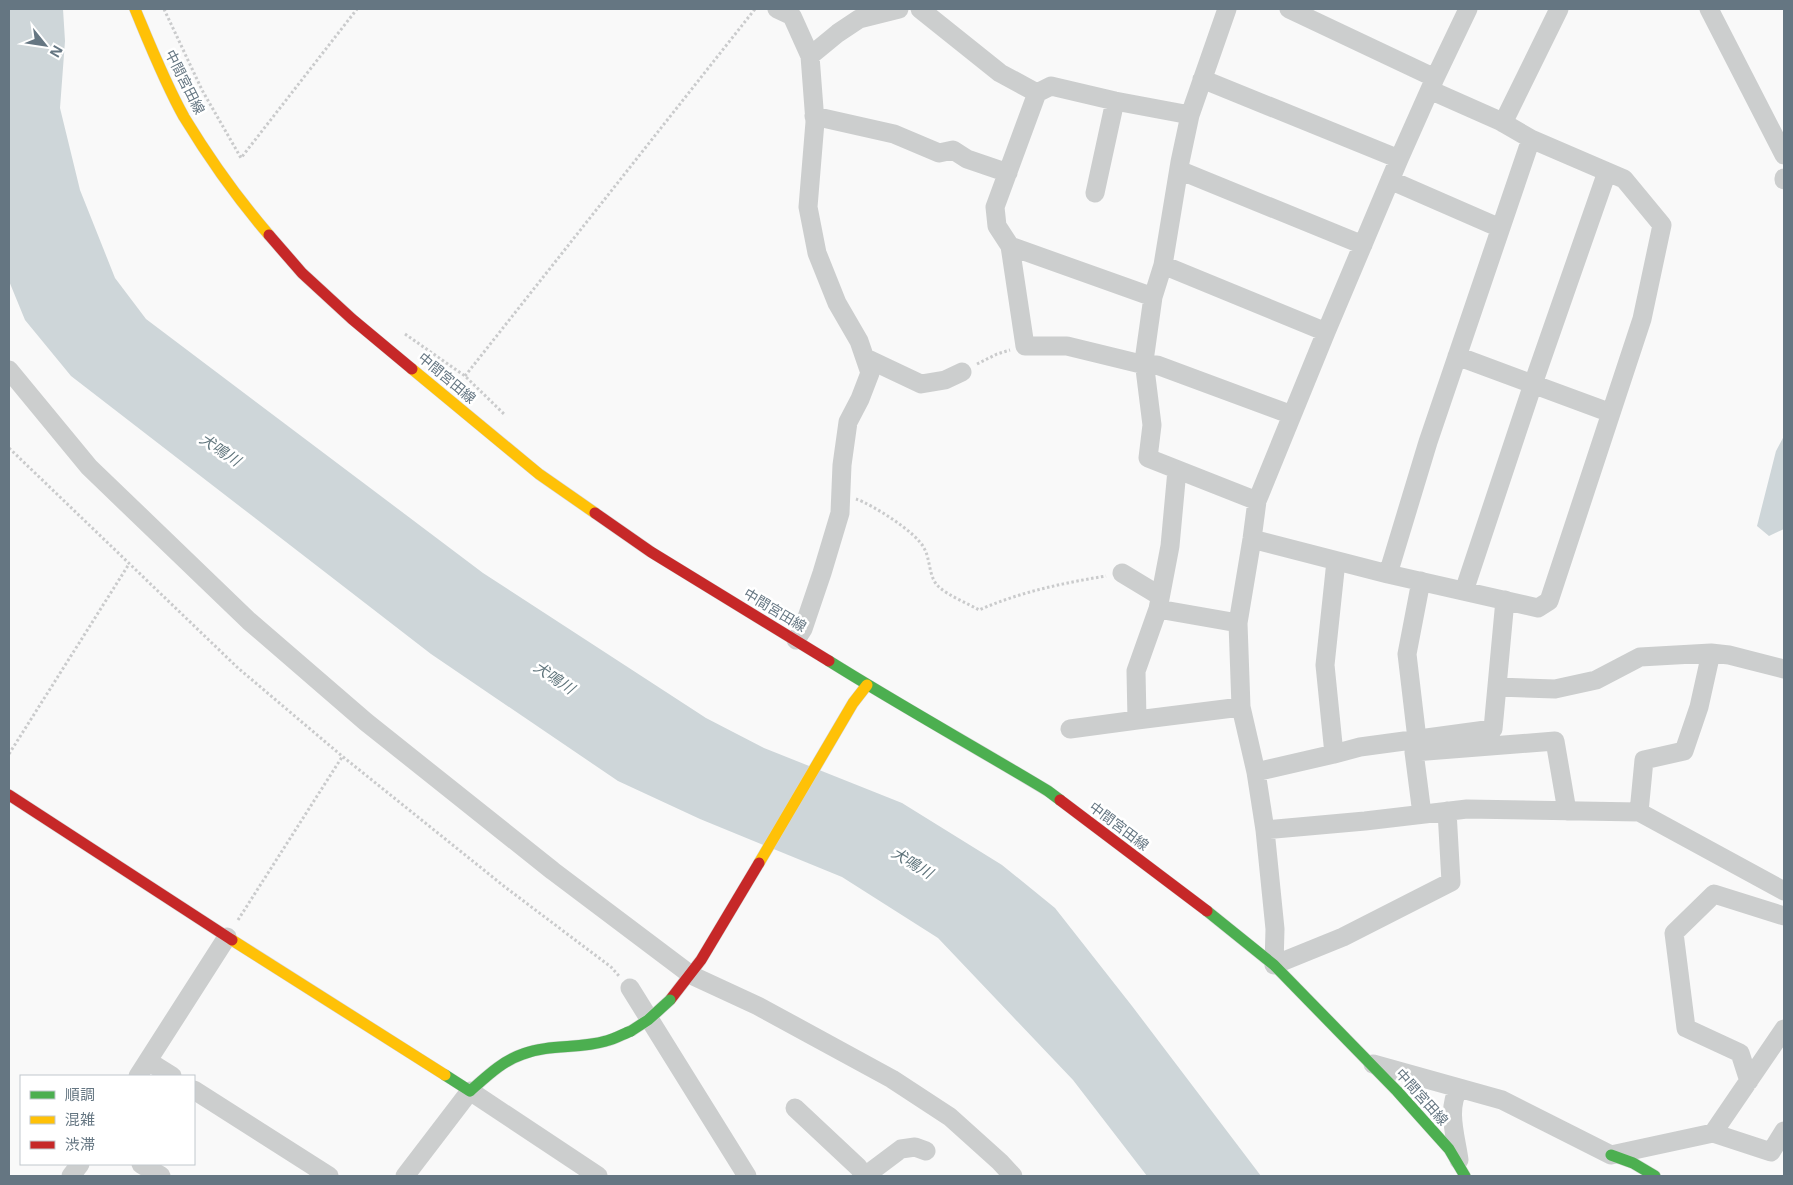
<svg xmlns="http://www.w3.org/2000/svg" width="1793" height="1185" viewBox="0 0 1793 1185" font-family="'Noto Sans','Noto Sans JP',sans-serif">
<rect width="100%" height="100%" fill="#f9f9f9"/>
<path fill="#ced6d9" d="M9,9H63L65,41L60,108L80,190L115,278L146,319L483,573L706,718L764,748L902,803L1002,865L1055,908L1132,1006L1261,1176H1147L1073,1080L938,938L842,877L700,819L618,781L431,654L71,376L25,320L9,281Z
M1784,436V529L1769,536L1757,526L1776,451Z"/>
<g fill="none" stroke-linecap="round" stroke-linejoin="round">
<g stroke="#d5d6d6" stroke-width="12">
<path id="fast" d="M829,661C901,706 975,747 1048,791L1060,800
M1207,911L1274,965L1397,1091L1449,1149L1465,1176
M445,1075L470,1091C486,1077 502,1061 523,1054C550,1044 579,1049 606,1041C615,1039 623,1034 631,1031
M1611,1155L1633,1163L1655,1176"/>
</g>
<g stroke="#d5d6d6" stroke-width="12">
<path id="slow" d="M135,9C150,45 165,83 184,117C209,158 237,198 269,235
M412,369L539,474L595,513
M759,863L853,703L867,685
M232,940L445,1075"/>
</g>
<g stroke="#d5d6d6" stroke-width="12">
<path id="jam" d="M269,235L302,273L352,319L412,369
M595,513L651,552L829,661
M9,795L232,940
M1060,800L1207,911
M670,1000L701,960L759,863"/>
</g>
<path stroke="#cacbcc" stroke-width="3" stroke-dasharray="2.5 2.5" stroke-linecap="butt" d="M164,9L202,90L241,158L357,9
M405,334L465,376L505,415
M977,364L997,354L1010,350
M465,376L755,9
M9,448L238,668L342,756L505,887L611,967L619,976
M856,499C873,505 916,532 924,548C931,560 928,577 939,587C949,596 967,603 979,610C1020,592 1063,583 1106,576
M9,754L129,564
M238,920L342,757"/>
<path stroke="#cccece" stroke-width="19" d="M777,9L792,16L810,56L815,122L808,207L817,253L837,303L859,341L870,373L860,399L848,422L842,465L840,513L822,573L803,629L796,640
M920,9L1000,73L1037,93
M1227,9L1190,115L1180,162L1163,265L1153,297L1144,361L1152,425L1148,458L1257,501
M1289,9L1435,78
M1709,9L1784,155
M810,56L838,33L859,19L899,9
M1202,79L1399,159
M814,116L894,134L939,153L953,150L967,159L1008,173
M1503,123L1559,9
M1179,170L1363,245
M1784,178V180
M1390,180L1500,228
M1095,193L1115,101
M1010,246L997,226L995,207L1037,93L1051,86L1115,101L1190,115
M1163,265L1326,332
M1153,297L1010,246L1025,346H1067L1145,365H1157L1292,415
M1457,356L1611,413
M866,358L921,384L945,380L962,372
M9,370L89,467L249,621L366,722L553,871L691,975L758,1006L892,1079L950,1117L1000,1162L1013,1176
M1177,470L1170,546L1158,609L1238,623
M1252,539L1388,574L1538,608L1549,601L1642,319L1662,225L1624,179L1531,139L1500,121L1430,90
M1336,561L1325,665L1334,754L1360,747L1493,729L1505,600
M1122,573L1160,596
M1388,574L1428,442L1531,139
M1464,591L1533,384L1607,172
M1158,609L1136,671L1137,720L1241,707
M1711,653L1729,655L1784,669
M1497,687L1555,689L1596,680L1640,657L1711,653L1699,707L1684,751L1644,760L1639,812
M1070,729L1137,720
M1417,739L1407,654L1421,581
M1256,772L1334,754
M1447,811L1451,882L1343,937L1274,965L1275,929L1265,830L1256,772L1241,707L1238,623L1252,539L1257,501L1326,332L1399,159L1435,78L1468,9
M1422,814L1414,752L1555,741L1567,811
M1265,830L1365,821L1467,809L1639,812L1784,891
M630,988L747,1176
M148,1061L172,1076
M1373,1064L1502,1100L1611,1155L1713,1133L1784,1029
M138,1076L227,937
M1749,1081L1740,1053L1686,1028L1674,933L1714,894L1784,916
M1459,1088C1446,1109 1456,1137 1459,1160
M194,1090L329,1176
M795,1108L858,1167L865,1176
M1713,1133L1771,1152L1784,1131
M141,1164L161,1176
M71,1176L80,1164
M405,1176L470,1091L598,1176
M865,1176L901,1149L915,1147L926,1151"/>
<use href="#fast" stroke="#4caf50" stroke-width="11"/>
<use href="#slow" stroke="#ffc107" stroke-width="11"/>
<use href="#jam" stroke="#c62828" stroke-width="11"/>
<g stroke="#d5d6d6" stroke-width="12" stroke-linecap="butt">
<path id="fast-bridge" d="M631,1031L648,1020L670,1000"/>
</g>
<use href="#fast-bridge" stroke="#4caf50" stroke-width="11"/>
</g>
<g text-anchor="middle" stroke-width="5" stroke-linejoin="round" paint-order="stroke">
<g font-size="14" fill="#657682" stroke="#fff">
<text transform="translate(185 82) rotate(63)" y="5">中間宮田線</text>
<text transform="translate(447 378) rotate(40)" y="5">中間宮田線</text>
<text transform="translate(775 610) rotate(31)" y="5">中間宮田線</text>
<text transform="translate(1119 826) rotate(37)" y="5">中間宮田線</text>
<text transform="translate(1422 1097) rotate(48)" y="5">中間宮田線</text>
</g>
<g font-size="15" font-style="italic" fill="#60757c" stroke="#fff">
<text transform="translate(220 450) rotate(34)" y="5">犬鳴川</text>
<text transform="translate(554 678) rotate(34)" y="5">犬鳴川</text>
<text transform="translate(912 863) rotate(31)" y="5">犬鳴川</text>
</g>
</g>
<rect width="1793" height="1185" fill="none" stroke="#657682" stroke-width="20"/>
<rect x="20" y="1075" width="175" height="90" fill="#ffffff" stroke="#c1c8cd"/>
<rect x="30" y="1091" width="25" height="8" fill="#4caf50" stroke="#c1c8cd"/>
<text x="65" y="1100" font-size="15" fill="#657682">順調</text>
<rect x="30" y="1116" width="25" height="8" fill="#ffc107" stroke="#c1c8cd"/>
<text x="65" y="1125" font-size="15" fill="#657682">混雑</text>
<rect x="30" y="1141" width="25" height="8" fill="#c62828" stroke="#c1c8cd"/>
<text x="65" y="1150" font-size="15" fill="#657682">渋滞</text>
<g transform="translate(45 45) rotate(120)" stroke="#ffffff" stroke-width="4" paint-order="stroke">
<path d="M0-4L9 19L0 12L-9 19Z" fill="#657682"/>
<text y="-8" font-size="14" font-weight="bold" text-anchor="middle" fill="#657682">N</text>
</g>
</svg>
